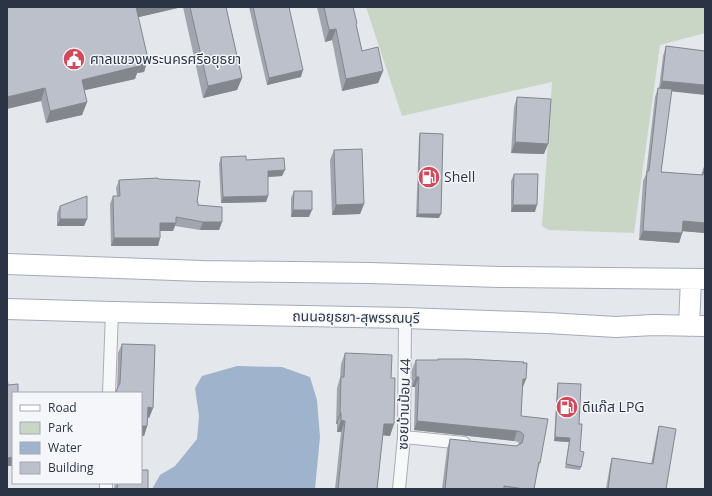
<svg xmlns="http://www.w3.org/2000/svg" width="712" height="496" viewBox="0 0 712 496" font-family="'Open Sans','Noto Sans Thai',sans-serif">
<rect width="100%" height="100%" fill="#e4e7ec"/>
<path fill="#c9d6c5" d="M366,7H705V33L660,45L634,233L549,230L542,226L552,82L402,116Z"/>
<path fill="#9fb4cc" d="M237,366L282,367L310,377L317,400L320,437L315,489H152L160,475L175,466L197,439L199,416L195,388L202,376Z"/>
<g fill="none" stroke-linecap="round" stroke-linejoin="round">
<g stroke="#a9aeb7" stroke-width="14">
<path id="street" d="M109,393L112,312
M404,437L464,443
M106,489V483
M399,489L404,437L405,318"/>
</g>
<g stroke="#a3abb8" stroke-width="22">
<path id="primary" d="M7,264L202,271L370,273L500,277L705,279
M7,309L112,312L405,318L547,323L616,327L654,325L705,326
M689,326L691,279"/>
</g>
<use href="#street" stroke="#f7f8fa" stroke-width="12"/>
<use href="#primary" stroke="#fff" stroke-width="20"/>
</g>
<path fill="#a1a5ae" d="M7,7H182L138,17L148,59L144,72L137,73L135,79L84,90L87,102L82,115L46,123L41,101Z
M183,7H226L242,78L237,90L203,98Z
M249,7H289L301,77L267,85Z
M317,7H353L356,26L362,51L383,71L378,83L342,91L332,40L325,42Z
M666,46L671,91L661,172L701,175L705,164V233L683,231L679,243L639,240L643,181L646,174L655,97L658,88H659L663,56Z
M517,97L544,154L511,153L514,107Z
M420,133L439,218L416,217L419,137Z
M334,150L364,204L360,214L332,215L330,160Z
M221,157L246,160L282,176L268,177V196L266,202L221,203L219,164Z
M514,174L535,212H511V181Z
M158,179L197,202L198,205L222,222L219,230H200L175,226L173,231H160V238L158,246H111L110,204L113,196H117L116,188L119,180Z
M294,191L309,217H291V198Z
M60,206L87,219L84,226H57V213Z
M122,344L155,345L153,408L149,418L148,417L147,426L144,436H141V393H115L117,389L118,353Z
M345,353L391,378L390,436L383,435L377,489H335L341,432H337V424H336L337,388L340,378L341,364Z
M438,359L526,379L522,389L521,416L540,463L537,472L534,489H442L447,449L450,439L516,446L519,444L518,442L514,441L414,430L415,387H412V369L416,360H438Z
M558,383L579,424L580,451L581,467L580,470L565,468L569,442L554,441L557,387Z
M659,426L666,489H606L610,465L612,458L651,464L657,433Z
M115,483H141L148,489H114Z"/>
<path fill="#83868d" d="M136,7H182L131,19Z
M336,29L332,40L325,42L329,30Z
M148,59L144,72L137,73L135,79L77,92L82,80L138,62Z
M303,70L301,77L267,85L269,78Z
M383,71L378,83L342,91L346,79Z
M242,78L237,90L203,98L208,86Z
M662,81L705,85V95L659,90Z
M45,88L41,101L7,109V97Z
M87,102L82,115L46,123L50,111Z
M515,142L548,144L544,154L511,153Z
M285,170L282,176L266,177L268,171Z
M268,196L266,202L221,203L223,197Z
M364,204L360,214L332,215L336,205Z
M513,205H537L535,212H511Z
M293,210H312L309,217H291Z
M418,214H441L439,218L416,217Z
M60,219H87L84,226H57Z
M683,221L705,223V233L680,231Z
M203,222H222L219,230H200Z
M160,223H176L173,231H157Z
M643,231L682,233L679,243L639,240Z
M114,238H160L158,246H111Z
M416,377H419L415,387H412Z
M523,379H526L522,389Z
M148,407L153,408L149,418L145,417Z
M340,413H341L337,424H336Z
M341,420L345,421L341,432H337Z
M417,421L517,431L514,441L414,430Z
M384,424H394L390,436L380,435Z
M141,426H147L144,436H141Z
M555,437L570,438L569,442L554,441Z
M13,457V466H7V458Z"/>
<path fill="#bbc0ca" stroke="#83868d" d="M7,7H136L148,59L138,62L139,66L82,80L87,102L50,111L45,88L7,97Z
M190,7H226L242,78L208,86Z
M253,7H289L303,70L269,78Z
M324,7H353L357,23L356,24L362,51L378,47L383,71L346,79L336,29L329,30Z
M666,46L705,51V85L662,81Z
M658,88L672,89L661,172L703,175L705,164V223L683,221L682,233L643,231L647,171H649Z
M517,97L551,99L548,144L515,142Z
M420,133L443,134L441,214H418Z
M362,149L364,204L336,205L334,150Z
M246,156V160L284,158L285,170L268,171V196L223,197L221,157Z
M514,174H538L537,205H513Z
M158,178V179L200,181L197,202H198V205L222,207V222H203L176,217V223H160V238H114L113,196H120L119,180Z
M294,191H312V210H293Z
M87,196V219H60V206Z
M122,344L155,345L153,408L148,407L147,426H141V393H116L117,389L120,383Z
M345,353L392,355L391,378H395L394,424H384L377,489H338L345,421L341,420V413H340L341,377H344Z
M438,359H467L524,362L523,363H527L526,379H523L521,416L548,419L540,463L539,462L534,489H525L504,486V489H445L450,439L516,446L522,443L524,435L521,432L517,431L417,421L419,377H416V360H438Z
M7,375L8,385L18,384V393H13V457L7,458Z
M558,383L581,384L579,424H582L580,451L584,452L581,467L566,464L570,438L555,437Z
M659,426L676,429L666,489H608L612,458L653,464Z
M141,470H148V489H117L118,483H141Z"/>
<defs>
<g id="civic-disc" transform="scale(1.15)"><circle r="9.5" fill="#d1495b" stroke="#f4f6f9"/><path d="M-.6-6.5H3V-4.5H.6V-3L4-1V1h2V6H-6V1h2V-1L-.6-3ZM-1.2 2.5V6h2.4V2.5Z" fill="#fff"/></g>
<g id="fuel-disc" transform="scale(1.15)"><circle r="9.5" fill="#d1495b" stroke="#f4f6f9"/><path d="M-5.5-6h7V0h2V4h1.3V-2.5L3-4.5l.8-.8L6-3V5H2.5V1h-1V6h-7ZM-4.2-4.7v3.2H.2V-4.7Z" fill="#fff"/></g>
</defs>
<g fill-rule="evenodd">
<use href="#civic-disc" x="74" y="59"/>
<use href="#fuel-disc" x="429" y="177"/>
<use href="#fuel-disc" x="567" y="407"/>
</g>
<g text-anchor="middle" stroke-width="3" stroke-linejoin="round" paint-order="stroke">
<g font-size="14" fill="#2b3445" stroke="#f4f6f9" text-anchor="start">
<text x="90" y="64">ศาลแขวงพระนครศรีอยุธยา</text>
<text x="444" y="182">Shell</text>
<text x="582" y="412">ดีแก๊ส LPG</text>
</g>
<g font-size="14" fill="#2b3445" stroke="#f4f6f9">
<text transform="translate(356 317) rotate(1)" y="5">ถนนอยุธยา-สุพรรณบุรี</text>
<text transform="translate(404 404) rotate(-88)" y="5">ซอยบ้านป้อม 44</text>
</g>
</g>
<rect width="712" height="496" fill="none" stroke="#2b3445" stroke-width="16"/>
<rect x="12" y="392" width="130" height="92" fill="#f4f6f9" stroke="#a4a8b1"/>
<rect x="20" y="405" width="20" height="6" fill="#ffffff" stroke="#a4a8b1"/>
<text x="48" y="412" font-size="12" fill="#2b3445">Road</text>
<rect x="20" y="422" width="20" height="12" fill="#c9d6c5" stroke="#a4a8b1"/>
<text x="48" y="432" font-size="12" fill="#2b3445">Park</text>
<rect x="20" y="442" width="20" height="12" fill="#9fb4cc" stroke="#a4a8b1"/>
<text x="48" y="452" font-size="12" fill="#2b3445">Water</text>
<rect x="20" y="462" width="20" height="12" fill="#bbc0ca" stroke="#a4a8b1"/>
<text x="48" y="472" font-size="12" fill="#2b3445">Building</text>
</svg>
